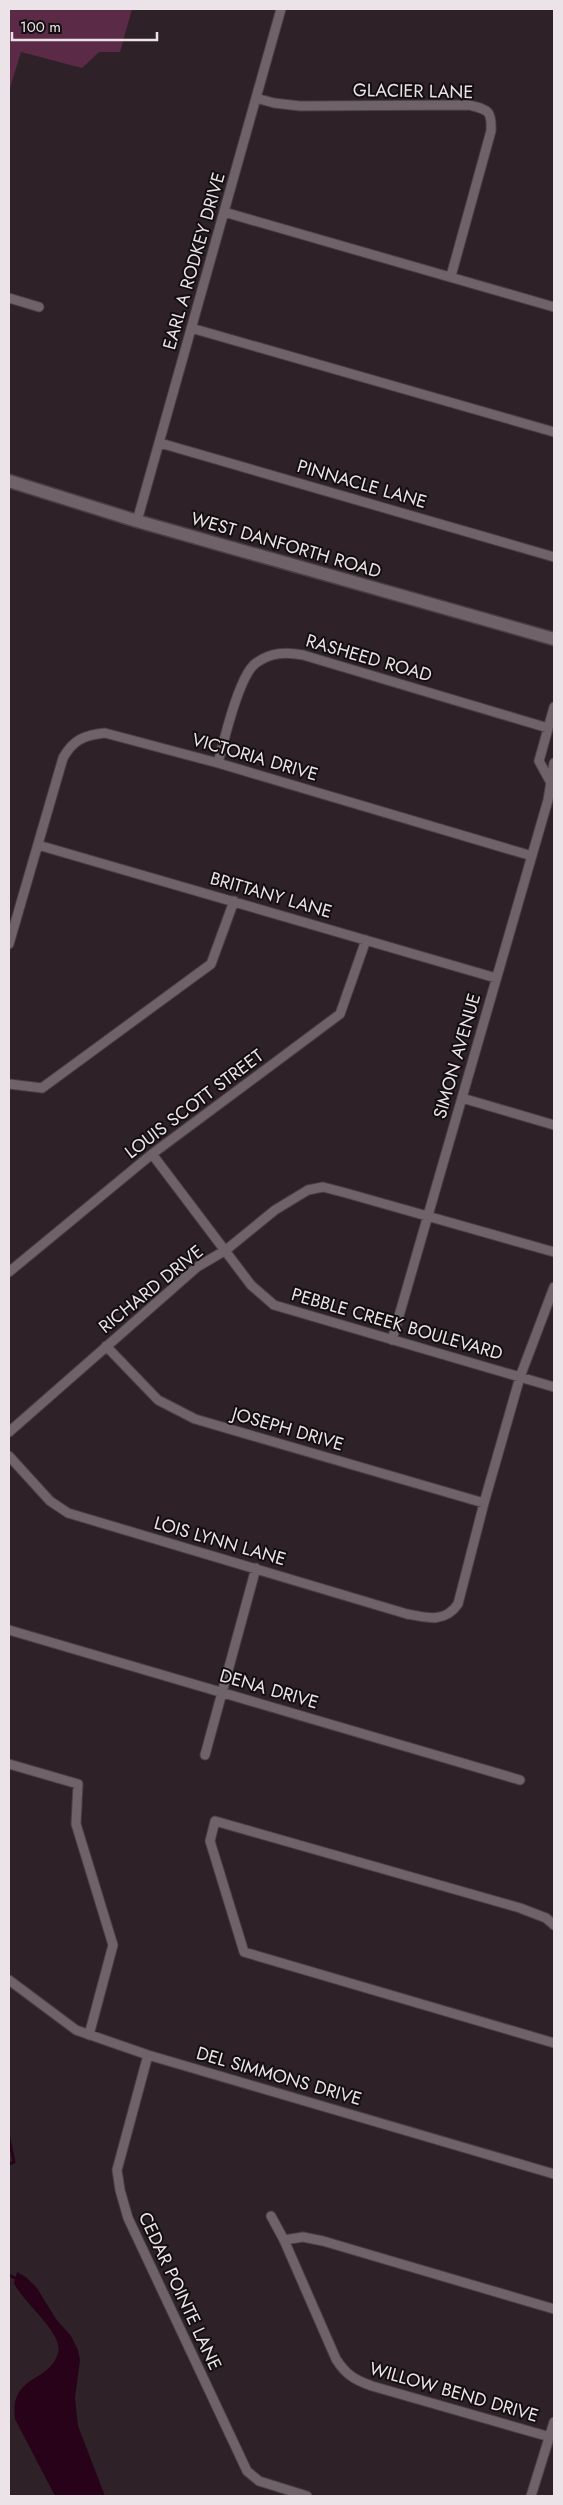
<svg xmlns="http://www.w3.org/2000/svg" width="563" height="2505" viewBox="0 0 563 2505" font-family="Jost,sans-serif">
<rect width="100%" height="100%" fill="#2e2228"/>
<path fill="#5b2a46" d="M9,9H132L120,52H99L82,68L21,52L9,91Z"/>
<path fill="#270219" d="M17,2272L26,2277L37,2288L56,2319L71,2336L78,2350L80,2360L75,2398L78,2426L105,2496H55L15,2419C10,2373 49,2384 58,2353C64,2333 23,2303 14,2283Z"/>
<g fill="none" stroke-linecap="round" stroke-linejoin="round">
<path stroke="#270219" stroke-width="3" d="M9,2138L14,2162L9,2164
M9,2275L15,2278"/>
<g stroke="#494044" stroke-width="11">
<path id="minor" d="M256,98L274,103L300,106L469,105C488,110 492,110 491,131L451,276
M224,212L554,307
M9,298L39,307
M191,328L554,432
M160,443L554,557
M137,521L281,9
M218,763C224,741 239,675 256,663C271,652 286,652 303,655L548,728
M550,781L539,761L554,707
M38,845L496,978
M9,944L63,758C73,740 84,735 105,733L218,763L532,856
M9,1084L42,1088L211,964L234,901
M462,1098L554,1125
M152,1154L251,1285L274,1305L554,1387
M9,1272L152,1154L340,1014L366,940
M392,1340L548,800L554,763
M106,1346L158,1400L195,1419L484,1503
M9,1432L197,1267L226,1250L275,1210L308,1190L323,1187L346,1193L554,1252
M9,1456L50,1501L68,1513L407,1614C427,1618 445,1623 458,1604L484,1503L520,1377L554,1287
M9,1630L520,1780
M205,1755L256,1568
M9,1764L78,1784L76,1824L113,1945L89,2035
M554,1925L546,1918L520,1908L215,1821L210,1841L244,1952L554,2043
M9,1980L76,2030L148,2055L554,2174
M148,2055L117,2170L120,2190L128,2218L247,2471L259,2481L307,2496
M271,2216L284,2240L336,2359C346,2375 355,2380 372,2386L550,2437
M284,2240L303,2237L323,2241L554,2309
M531,2496L554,2422"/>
</g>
<g stroke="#494044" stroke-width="15">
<path id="secondary" d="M9,481L137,521L554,639"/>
</g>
<use href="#minor" stroke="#6f6268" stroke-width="9"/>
<use href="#secondary" stroke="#6f6268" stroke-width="12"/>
</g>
<g text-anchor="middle" stroke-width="4" stroke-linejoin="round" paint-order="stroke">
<g font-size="18" fill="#ebe3e7" stroke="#130e10">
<text transform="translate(413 91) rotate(1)" y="6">GLACIER LANE</text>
<text transform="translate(194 261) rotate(-74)" y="6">EARL A RODKEY DRIVE</text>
<text transform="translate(362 484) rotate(16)" y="6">PINNACLE LANE</text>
<text transform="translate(286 545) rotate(16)" y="6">WEST DANFORTH ROAD</text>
<text transform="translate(369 658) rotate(16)" y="6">RASHEED ROAD</text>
<text transform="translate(255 757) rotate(16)" y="6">VICTORIA DRIVE</text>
<text transform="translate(271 895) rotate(16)" y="6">BRITTANY LANE</text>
<text transform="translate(457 1056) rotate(-74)" y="6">SIMON AVENUE</text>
<text transform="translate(194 1104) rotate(-37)" y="6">LOUIS SCOTT STREET</text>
<text transform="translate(151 1289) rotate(-39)" y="6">RICHARD DRIVE</text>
<text transform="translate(397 1324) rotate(16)" y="6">PEBBLE CREEK BOULEVARD</text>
<text transform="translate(288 1429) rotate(16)" y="6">JOSEPH DRIVE</text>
<text transform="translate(220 1541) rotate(16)" y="6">LOIS LYNN LANE</text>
<text transform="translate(269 1689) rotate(16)" y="6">DENA DRIVE</text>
<text transform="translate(279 2076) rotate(16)" y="6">DEL SIMMONS DRIVE</text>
<text transform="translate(180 2291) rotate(65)" y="6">CEDAR POINTE LANE</text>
<text transform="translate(454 2392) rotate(16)" y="6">WILLOW BEND DRIVE</text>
</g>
</g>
<rect width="563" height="2505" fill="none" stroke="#ebe3e7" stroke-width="20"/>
<path d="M12 32v8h145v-8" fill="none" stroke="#ebe3e7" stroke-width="2.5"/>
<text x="20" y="32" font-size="15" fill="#ebe3e7" stroke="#130e10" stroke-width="4" paint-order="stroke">100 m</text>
</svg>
